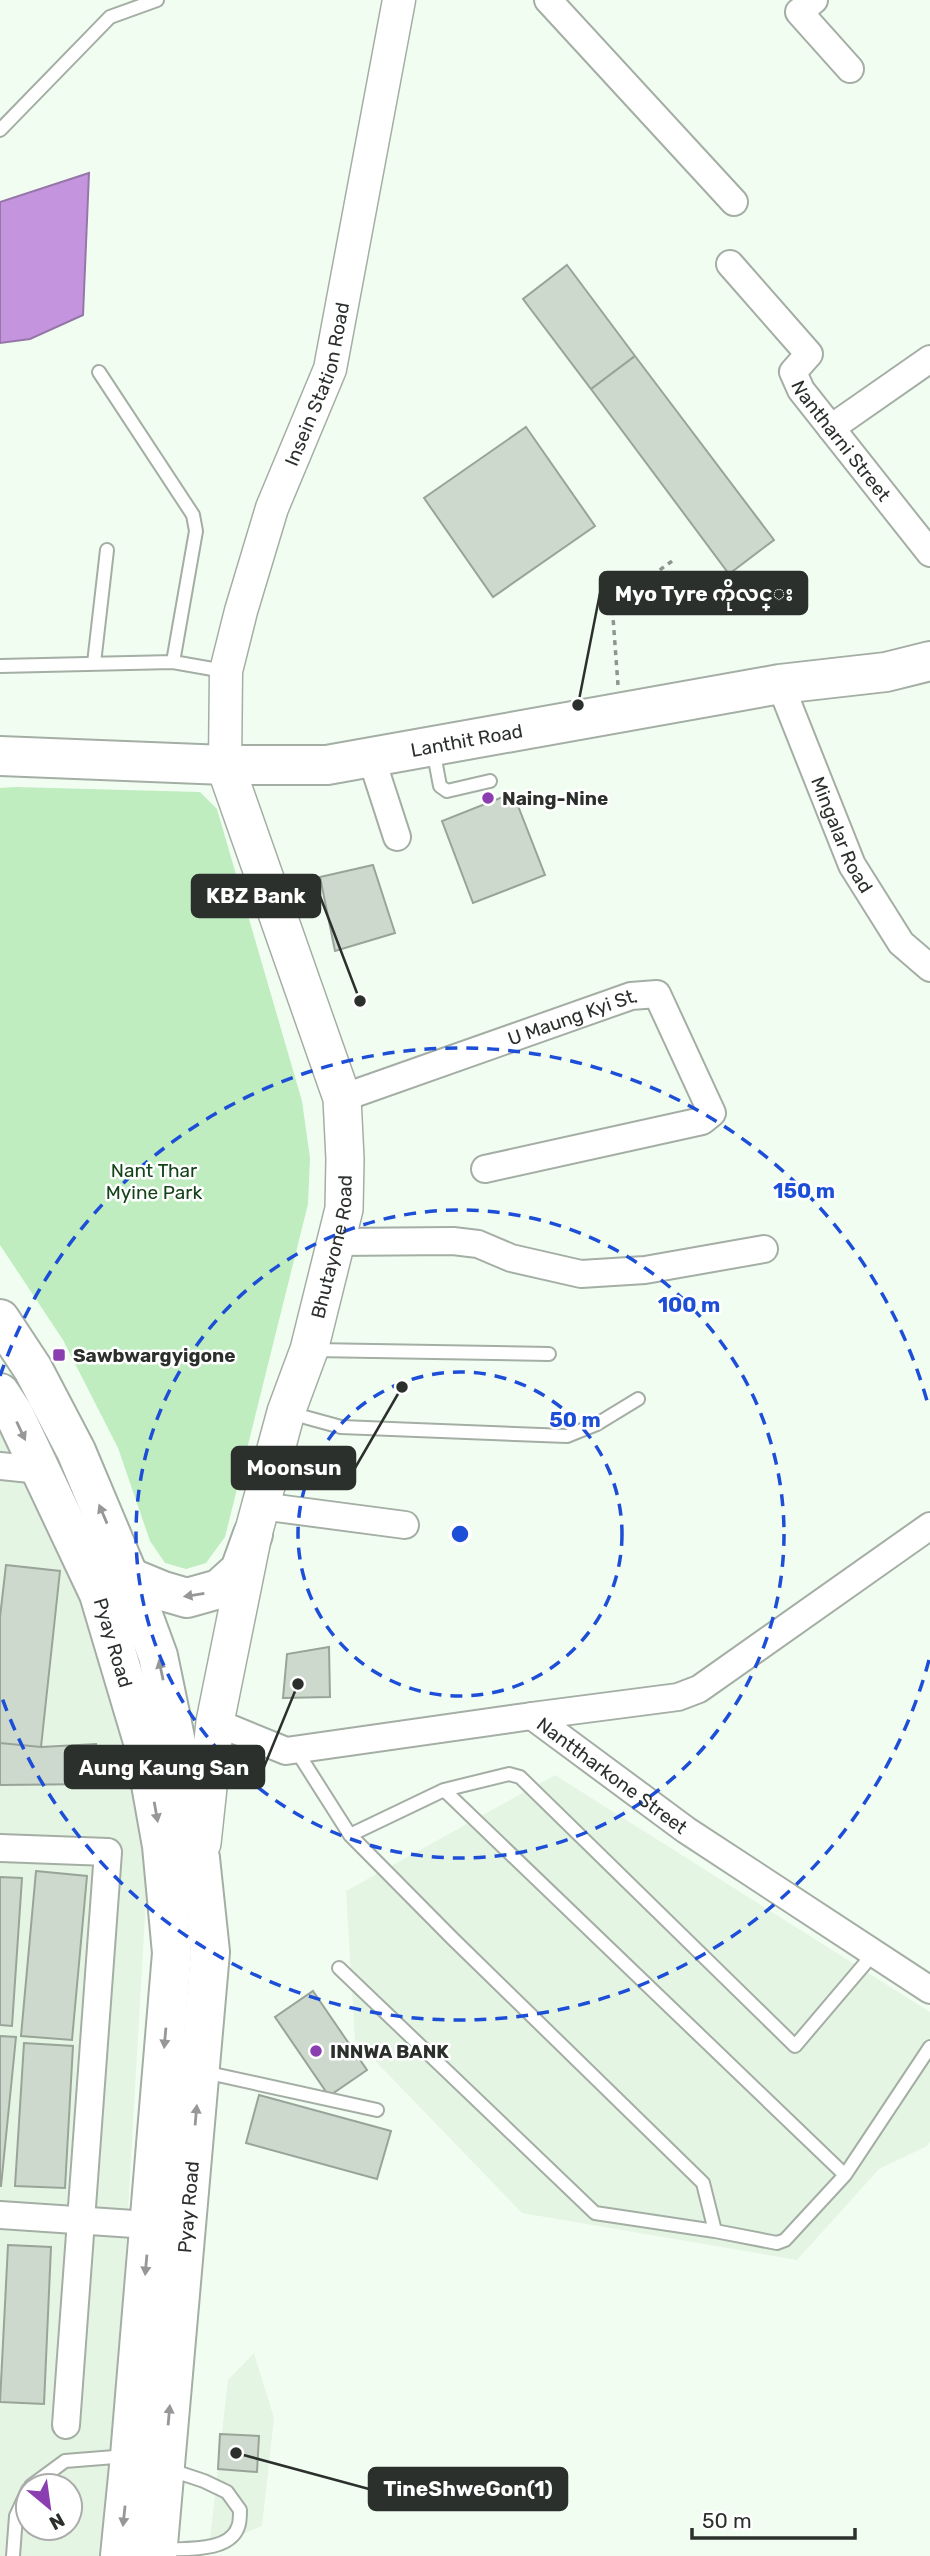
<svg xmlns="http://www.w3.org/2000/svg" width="930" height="2556" viewBox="0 0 930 2556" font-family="Rubik,'Noto Sans Myanmar',sans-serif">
<rect width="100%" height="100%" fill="#f2fdf2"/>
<path fill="#e4f5e4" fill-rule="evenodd" d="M0,1425L77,1590L137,1763L146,1898L115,2437L104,2556H0ZM28,2486H70V2528H28Z
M555,1775L930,2012V2141L927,2146L879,2169L797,2260L522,2213L355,2040L346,1891Z
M254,2353L274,2418L262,2526L209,2548L228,2380Z"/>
<path fill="#bfedc0" d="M16,787L200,792L217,809L302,1101L310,1158L308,1204L225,1537L206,1563L186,1569L165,1563L150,1541L118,1448L63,1340L0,1245V788Z"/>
<path fill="#c494de" stroke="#9676a9" stroke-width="2" d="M89,173L83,315L30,339L0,343V202Z"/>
<path fill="#ced9ce" stroke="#99a499" stroke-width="2" d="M567,265L635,356L591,389L523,299Z
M635,356L774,540L729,574L591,389Z
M526,427L595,526L493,597L424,498Z
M513,793L545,875L473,903L442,821Z
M373,865L395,933L335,951L320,877Z
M6,1565L60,1571L41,1747L0,1743V1617Z
M329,1647L330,1697L283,1698L287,1654Z
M0,1743L41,1747L96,1744V1784L0,1785Z
M36,1871L87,1876L72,2040L21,2036Z
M0,1877L22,1878L12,2026L0,2025Z
M313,1991L367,2070L329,2096L275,2017Z
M0,2036L16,2037L1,2186H0Z
M24,2043L73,2046L65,2188L15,2186Z
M259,2095L391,2131L377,2179L246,2143Z
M8,2245L51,2247L44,2404L0,2402Z
M220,2434L259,2436L257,2472L218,2469Z"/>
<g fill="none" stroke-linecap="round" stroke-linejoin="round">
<g stroke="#a4aea4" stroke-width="16">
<path id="service" d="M0,130L110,17L157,0
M173,662L224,671
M94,663L107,550
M0,666L173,662L196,531L193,515L99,372
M433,749L440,786L447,791L490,781
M313,1350L549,1354
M290,1413L341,1427L567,1436L597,1424L638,1399
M296,1750L350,1835L453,1939L703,2183L715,2231L777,2243L785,2240L845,2175L444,1790L350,1835
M444,1790L509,1774L520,1777L795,2046L874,1953
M339,1968L595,2213L715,2231
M204,2072L377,2110
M845,2175L930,2047
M31,2486L65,2461L127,2456
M161,2550C183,2548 229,2553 238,2527C240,2523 240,2515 240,2510L227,2492L204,2481L168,2469
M13,2556L16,2516L28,2490"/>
</g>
<g stroke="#a4aea4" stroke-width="30">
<g id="minor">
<path d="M548,0L734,202"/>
<path d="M814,0L799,12L850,69"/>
<path id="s1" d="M730,264L809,354L793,372L801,390L930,553"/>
<path d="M831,428L930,359"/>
<path id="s2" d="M780,684L852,865L901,943L930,968"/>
<path d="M371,757L397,837"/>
<path id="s3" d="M342,1098L631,996L657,994L712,1113L702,1121L485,1169"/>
<path d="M336,1242L453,1241L478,1244L511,1258L581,1274L645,1270L764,1249"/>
<path d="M0,1466L40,1470"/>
<path d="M261,1506L405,1525"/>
<path d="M532,1716L678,1697L699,1689L930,1526"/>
<path id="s4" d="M215,1722L286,1751L532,1716L686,1830L930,1990"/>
<path d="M0,1848L108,1852L66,2425"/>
<path d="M0,2215L149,2225"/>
</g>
</g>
<g stroke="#a4aea4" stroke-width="35">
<g id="tertiary">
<path id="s5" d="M225,765L226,671L241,611L272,508L330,369L399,0"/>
</g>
</g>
<g stroke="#a4aea4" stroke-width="40">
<g id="secondary">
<path id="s6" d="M202,1843L215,1722L253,1534L286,1412L309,1350L344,1209L345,1159L342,1098L225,765"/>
</g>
</g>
<g stroke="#a4aea4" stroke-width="42">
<g id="primary">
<path id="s7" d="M0,756L225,765H327L780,684L886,672L930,661"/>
</g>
</g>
<g stroke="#a4aea4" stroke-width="42">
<g id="trunk">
<path d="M0,1319L33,1369L76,1451L129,1577L158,1656L200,1858L210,1952L157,2556"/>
<path id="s8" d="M0,1393L14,1414L99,1594L144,1745L162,1846L172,1953L130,2456L120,2556"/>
<path d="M129,1577L163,1591L187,1598L219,1589L240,1570L253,1534"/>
</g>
</g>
<path stroke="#8e958e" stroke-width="3.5" stroke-dasharray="5 5" stroke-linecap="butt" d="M618,685L612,604L675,559"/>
<use href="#service" stroke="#fff" stroke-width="12"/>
<use href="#minor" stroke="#fff" stroke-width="26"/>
<use href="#tertiary" stroke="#fff" stroke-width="32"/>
<use href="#secondary" stroke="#fff" stroke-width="37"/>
<use href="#primary" stroke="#fff" stroke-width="38"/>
<use href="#trunk" stroke="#fff" stroke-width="38"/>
</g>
<defs><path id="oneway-solid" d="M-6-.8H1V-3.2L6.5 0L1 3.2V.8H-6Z" transform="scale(1.75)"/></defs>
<g fill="#969896">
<use href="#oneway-solid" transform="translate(21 1431) rotate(65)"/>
<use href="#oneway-solid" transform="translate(103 1514) rotate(-113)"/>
<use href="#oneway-solid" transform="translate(194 1595) rotate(171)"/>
<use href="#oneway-solid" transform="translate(161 1670) rotate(-102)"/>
<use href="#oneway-solid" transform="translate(156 1812) rotate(80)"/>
<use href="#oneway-solid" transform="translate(165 2038) rotate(95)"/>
<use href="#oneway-solid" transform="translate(196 2115) rotate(-85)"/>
<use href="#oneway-solid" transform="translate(146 2265) rotate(95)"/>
<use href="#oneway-solid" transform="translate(169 2415) rotate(-85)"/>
<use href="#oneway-solid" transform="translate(124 2516) rotate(96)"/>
</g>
<g fill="none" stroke="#1d4ed8" stroke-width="3.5" stroke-dasharray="12 9">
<circle cx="460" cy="1534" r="162"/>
<circle cx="460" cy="1534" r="324"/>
<path d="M929 1660A486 486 0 0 1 0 1692M0 1376A486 486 0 0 1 929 1408"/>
</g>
<g fill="#8b3eaf" stroke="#fff" stroke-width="2.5">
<circle cx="488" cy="798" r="7"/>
<rect x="52" y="1348" width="14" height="14" rx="3.5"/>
<circle cx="316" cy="2051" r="7"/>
</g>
<g text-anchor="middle" stroke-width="5" stroke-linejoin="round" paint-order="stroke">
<g font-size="19" fill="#2c302c" stroke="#fff">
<text dy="7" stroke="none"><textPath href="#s5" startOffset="396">Insein Station Road</textPath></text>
<text dy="7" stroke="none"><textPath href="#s1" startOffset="228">Nantharni Street</textPath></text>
<text dy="7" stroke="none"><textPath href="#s7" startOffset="469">Lanthit Road</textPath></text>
<text dy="7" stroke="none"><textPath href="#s2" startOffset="163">Mingalar Road</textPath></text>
<text dy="7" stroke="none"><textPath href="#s3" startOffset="245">U Maung Kyi St.</textPath></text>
<text dy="7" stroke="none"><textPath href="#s6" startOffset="612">Bhutayone Road</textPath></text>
<text dy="7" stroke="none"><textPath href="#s8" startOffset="275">Pyay Road</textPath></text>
<text dy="7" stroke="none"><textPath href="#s4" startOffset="425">Nanttharkone Street</textPath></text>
<text transform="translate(188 2207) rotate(-85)" y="7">Pyay Road</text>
</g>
<g font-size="19" font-weight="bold" fill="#2c302c" stroke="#fff" text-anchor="start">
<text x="502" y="805">Naing-Nine</text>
<text x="73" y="1362">Sawbwargyigone</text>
<text x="330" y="2058">INNWA BANK</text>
</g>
<g font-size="19" fill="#134319" stroke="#fff">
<text x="154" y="1177">Nant Thar<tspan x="154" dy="22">Myine Park</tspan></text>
</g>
</g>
<circle cx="460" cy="1534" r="10" fill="#1d4ed8" stroke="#fff" stroke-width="3.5"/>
<g font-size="21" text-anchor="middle" font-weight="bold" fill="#1d4ed8" stroke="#fff" stroke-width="5" stroke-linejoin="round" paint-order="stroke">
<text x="804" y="1198">150 m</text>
<text x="689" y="1312">100 m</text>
<text x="575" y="1427">50 m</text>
</g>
<path fill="none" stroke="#2c302c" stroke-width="2.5" d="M578 705L600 593M360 1001L320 896M402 1387L355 1468M298 1684L264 1767M236 2453L369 2489"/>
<g fill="#2c302c" stroke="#fff" stroke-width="2.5">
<circle cx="578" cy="705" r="7"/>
<circle cx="360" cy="1001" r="7"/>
<circle cx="402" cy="1387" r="7"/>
<circle cx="298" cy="1684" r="7"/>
<circle cx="236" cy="2453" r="7"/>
</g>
<g fill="#2c302c" stroke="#2c302c" stroke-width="2.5">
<rect x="600" y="572" width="207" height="42" rx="7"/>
<rect x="192" y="875" width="128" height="42" rx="7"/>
<rect x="232" y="1447" width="123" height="42" rx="7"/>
<rect x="65" y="1746" width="199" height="42" rx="7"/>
<rect x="369" y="2468" width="198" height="42" rx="7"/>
</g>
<g font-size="21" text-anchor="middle" font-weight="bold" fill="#fff">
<text x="704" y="601">Myo Tyre ကိုလင္း</text>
<text x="256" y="903">KBZ Bank</text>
<text x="294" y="1475">Moonsun</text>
<text x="164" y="1775">Aung Kaung San</text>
<text x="468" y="2496">TineShweGon(1)</text>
</g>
<g transform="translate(49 2507) rotate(151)"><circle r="33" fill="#ffffff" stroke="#abacab" stroke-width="2"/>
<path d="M0-5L12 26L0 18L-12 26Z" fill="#8b3eaf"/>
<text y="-10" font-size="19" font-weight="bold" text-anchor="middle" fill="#2c302c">N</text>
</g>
<path d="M692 2528v10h163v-10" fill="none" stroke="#2c302c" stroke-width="3.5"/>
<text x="702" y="2528" font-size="21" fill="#2c302c" stroke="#ffffff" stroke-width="5" paint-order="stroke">50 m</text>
</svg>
